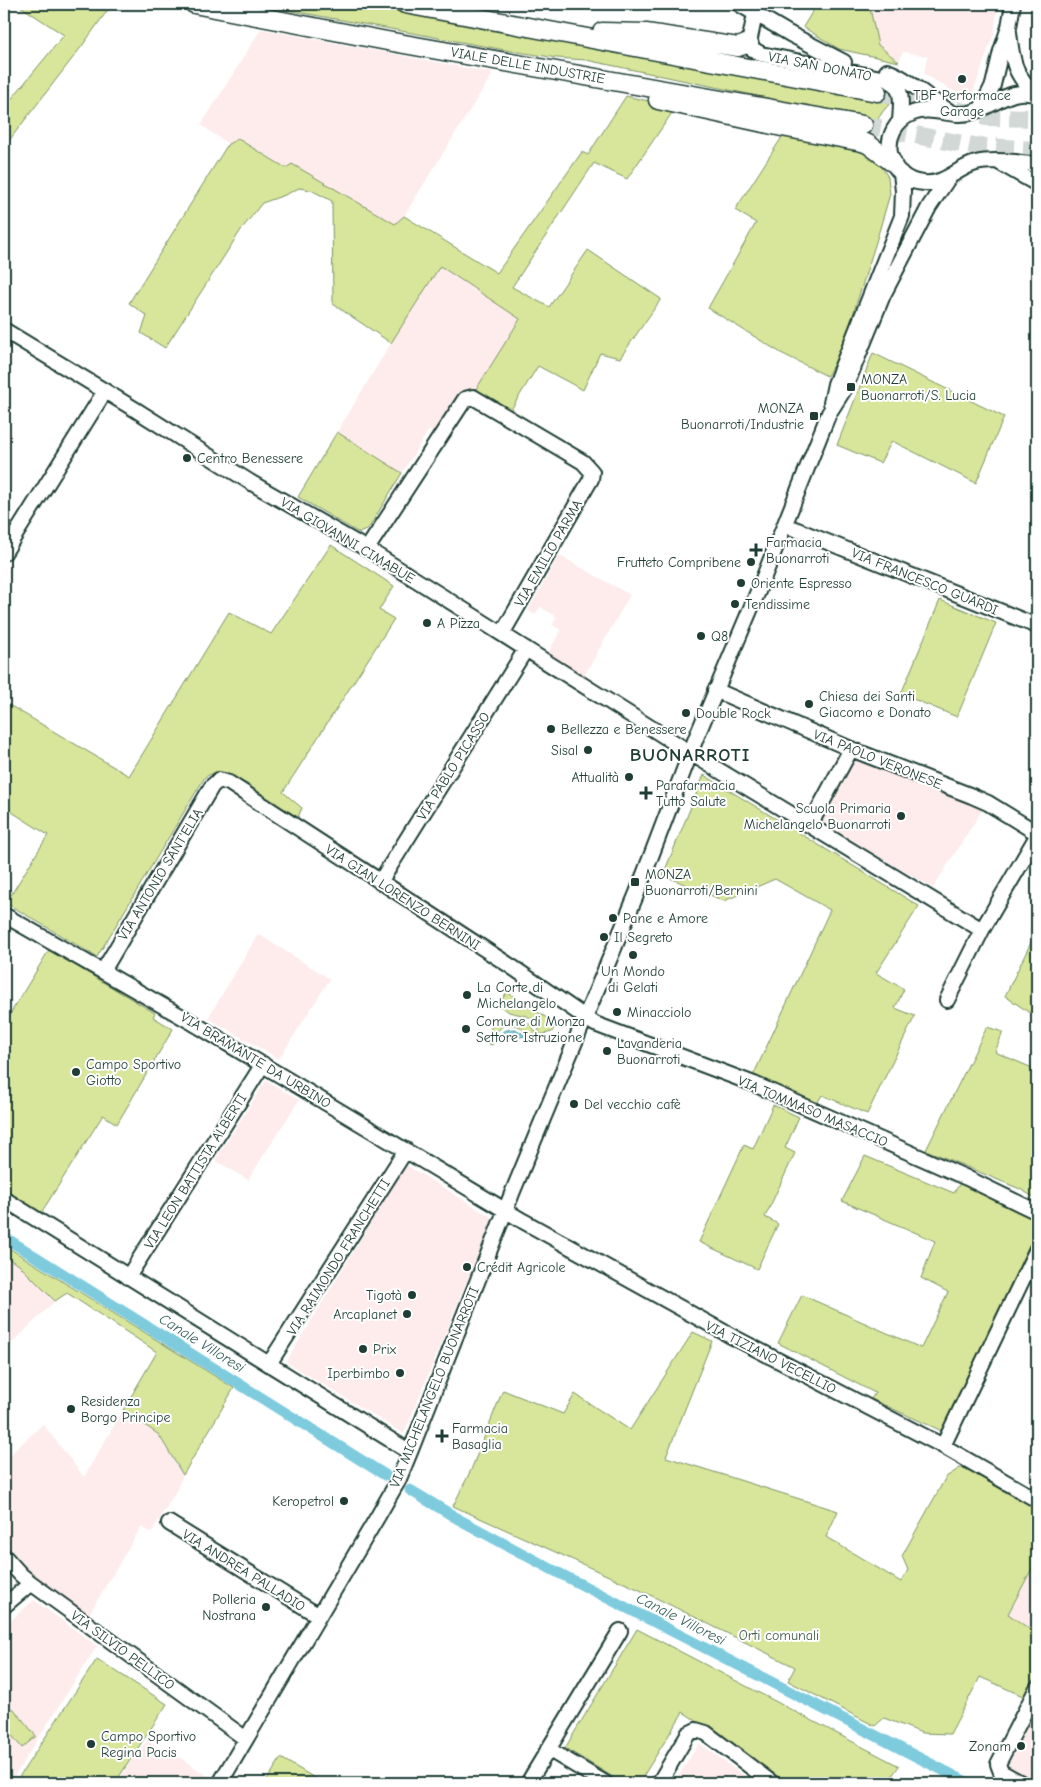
<svg xmlns="http://www.w3.org/2000/svg" width="1041" height="1787" viewBox="0 0 1041 1787" font-family="'Comic Neue',sans-serif">
<rect width="100%" height="100%" fill="#fff"/>
<filter id="ink" filterUnits="userSpaceOnUse"><feTurbulence type="fractalNoise" baseFrequency=".02" numOctaves="2"/><feDisplacementMap in="SourceGraphic" scale="10" xChannelSelector="R" yChannelSelector="G"/><feConvolveMatrix kernelMatrix="1 2 1 2 8 2 1 2 1" color-interpolation-filters="sRGB"/></filter>
<g filter="url(#ink)">
<path fill="#feecec" d="M869,4H998L994,33L970,101L924,74L927,56L903,52L899,62L878,45Z
M261,29L493,73L404,216L395,224L292,165L286,168L238,139L228,144L201,125Z
M440,266L520,319L475,391H461L433,432L428,431L402,473L337,432L391,343Z
M559,555L630,595L584,676L547,655L561,630L552,625L557,617L540,607L535,615L528,611Z
M856,757L983,809L933,888L820,822Z
M258,934L330,979L279,1059L208,1018Z
M266,1080L299,1100L248,1180L215,1160Z
M406,1165L493,1218L404,1434L286,1362Z
M4,1256L19,1265L55,1301L4,1351Z
M123,1410L159,1435L183,1475L175,1493L151,1533L141,1527L88,1616L28,1573L4,1545V1460L43,1424L84,1477Z
M1037,1559V1634L1008,1615Z
M34,1600L97,1646L10,1783H4V1626Z
M1037,1700V1783H1034L1003,1767Z
M147,1741L179,1757L209,1777L206,1783H118L128,1765Z
M699,1743L754,1783H674Z"/>
<path fill="#d7e69a" stroke="#7b9267" d="M17,4H112L82,46L4,147V108L64,35Z
M254,4H360L507,32L884,81L889,86L896,99C882,108 875,124 868,139L866,138L868,119L586,60L557,58L505,50Z
M817,4H869L878,45L899,62L839,49L803,27Z
M626,96L676,107L627,179L594,163L512,287L549,307L588,250L661,299L620,358L600,353L583,390L538,366L510,411L475,391L520,319L440,266L391,343L333,304L332,201L311,190L299,188L285,195L262,203L241,230L165,348L141,333L147,316L129,303L228,144L238,139L286,168L292,164L395,224L404,216L497,273L582,152L588,155Z
M784,134L865,151L880,164L888,177L890,194L876,242L842,349L827,376L781,353L708,308L756,223L735,210Z
M873,353L1004,417L976,483L892,441L880,463L837,445Z
M337,432L402,473L370,526L366,530L359,533L298,497Z
M331,545L394,586L379,610L394,619L283,792L302,808L298,817L272,802L249,785L227,774L215,772L205,777L97,957L6,903L48,835L4,807V702L129,776L229,612L271,634Z
M940,600L996,623L957,717L901,694Z
M704,775L919,906L876,973L904,989L895,1008L915,1016L867,1114L822,1095L816,1105L752,1078L830,910L775,879L724,901L663,875Z
M1037,930V998L1030,1013L1005,996Z
M49,950L155,1013L153,1017L173,1029L117,1124L103,1115L41,1213L4,1190V1024Z
M507,992L556,1024L552,1032L540,1035C536,1013 526,1017 509,1012C506,1010 502,1007 498,1005Z
M507,1018C522,1018 531,1021 537,1035L529,1037C524,1029 519,1024 509,1025Z
M503,1019L504,1025L495,1033L492,1045L485,1042L493,1023Z
M987,1027L1003,1032L995,1052L1037,1070V1199L1020,1189L926,1150Z
M773,1105L799,1117L785,1148L795,1153L765,1217L778,1224L757,1269L699,1242L744,1145L753,1149Z
M865,1156L954,1193L960,1183L1032,1218L1037,1228L942,1431L871,1399L875,1393L778,1343L802,1295L921,1348L948,1292L921,1278L935,1241L842,1201Z
M4,1245L234,1388L183,1475L159,1435L123,1410L157,1352L67,1293L55,1301L19,1265L4,1256Z
M693,1332L712,1341L666,1457L838,1511L826,1537L901,1582L908,1570L902,1556L946,1477L960,1468L977,1470L1037,1510V1559L1008,1614L1037,1634V1673L1025,1697L980,1677L950,1734L922,1733L884,1718L875,1726L788,1681L795,1667L642,1591L453,1506L471,1470L503,1390L563,1414L575,1394L630,1430Z
M637,1629L899,1766L887,1783H787L728,1742L683,1712L639,1783H623L565,1748Z
M97,1659L167,1704L115,1783H15Z
M13,1708L36,1736L22,1748L4,1726V1715Z
M281,1758L323,1783H265Z"/>
<path fill="#7fcbde" stroke="#59929a" d="M515,1029L521,1032L525,1036L496,1042C499,1032 505,1029 515,1029Z"/>
<g fill="none" stroke-linecap="round" stroke-linejoin="round">
<path stroke="#7fcbde" stroke-width="11" d="M4,1237L385,1475
M410,1490L460,1520L551,1569L968,1783"/>
<path stroke="#d2d8d6" stroke-width="18" stroke-dasharray="18 9" stroke-linecap="butt" d="M877,92L986,117L1037,118
M863,125L973,146L1037,150"/>
<g stroke="#1f3d34" stroke-width="18">
<path id="minor" d="M739,4L790,34L844,62
M755,14L749,43L751,48L761,54L886,79C905,87 901,103 900,121
M1009,32C1012,60 1014,76 1037,95
M887,71C910,79 928,99 949,111
M1037,95C1013,86 995,105 973,112C953,119 932,105 913,113C876,128 885,181 924,183C945,185 957,168 976,163C988,160 1003,161 1015,162C1022,163 1029,165 1037,163
M981,109L993,85L1001,51L1009,27L1013,4
M1000,163L1037,184
M4,330L136,410L250,482L367,549L702,760L982,930
M831,403L835,384L902,216L903,191L901,173
M785,525L1037,626
M367,549L465,399L473,397L583,462L592,472L591,479L502,634
M4,553L105,391
M715,690L851,749L972,796L988,803L1037,833
M810,825L851,749
M380,882L526,649
M4,915L193,1023L523,1221L733,1337L943,1446L1037,1500
M103,971L212,786L219,780L229,783L512,967L595,1024L754,1084L967,1178L1037,1212
M947,1000L982,930L1037,836
M4,1199L410,1452
M128,1277L263,1064
M269,1364L406,1150
M943,1446L1037,1249
M169,1523L319,1616
M4,1556L21,1575L31,1583L246,1739
M4,1606L31,1583
M548,1749L605,1783
M220,1783L378,1516L398,1481L410,1452L513,1191L637,893L696,738L759,589L829,413L845,388L883,295L929,207L949,177
M528,1783L620,1631
M659,1783L688,1734L696,1730L706,1733L772,1783
M1021,1783L1001,1772L998,1764L1037,1688"/>
</g>
<g stroke="#1f3d34" stroke-width="21">
<path id="major" d="M194,4L387,41L863,125
M405,4L877,92
M602,32L646,33L738,47L749,43
M658,100L782,127L862,142L868,144L892,162"/>
</g>
<use href="#minor" stroke="#fff" stroke-width="14"/>
<use href="#major" stroke="#fff" stroke-width="18"/>
</g>
</g>
<g fill="#1f3d34" stroke="#fff" stroke-width="2">
<circle cx="962" cy="79" r="5"/>
<rect x="846" y="382" width="10" height="10" rx="2.5"/>
<rect x="809" y="411" width="10" height="10" rx="2.5"/>
<circle cx="187" cy="458" r="5"/>
<path d="M753.5 542.5h5v5h5v5h-5v5h-5v-5h-5v-5h5z"/>
<circle cx="751" cy="562" r="5"/>
<circle cx="741" cy="583" r="5"/>
<circle cx="735" cy="604" r="5"/>
<circle cx="427" cy="623" r="5"/>
<circle cx="701" cy="636" r="5"/>
<circle cx="809" cy="704" r="5"/>
<circle cx="686" cy="713" r="5"/>
<circle cx="551" cy="729" r="5"/>
<circle cx="588" cy="750" r="5"/>
<circle cx="629" cy="777" r="5"/>
<path d="M643.5 785.5h5v5h5v5h-5v5h-5v-5h-5v-5h5z"/>
<circle cx="901" cy="816" r="5"/>
<rect x="630" y="877" width="10" height="10" rx="2.5"/>
<circle cx="613" cy="918" r="5"/>
<circle cx="604" cy="937" r="5"/>
<circle cx="633" cy="955" r="5"/>
<circle cx="467" cy="995" r="5"/>
<circle cx="617" cy="1012" r="5"/>
<circle cx="466" cy="1029" r="5"/>
<circle cx="607" cy="1051" r="5"/>
<circle cx="76" cy="1072" r="5"/>
<circle cx="574" cy="1104" r="5"/>
<circle cx="467" cy="1267" r="5"/>
<circle cx="412" cy="1295" r="5"/>
<circle cx="407" cy="1314" r="5"/>
<circle cx="363" cy="1349" r="5"/>
<circle cx="400" cy="1373" r="5"/>
<circle cx="71" cy="1409" r="5"/>
<path d="M439.5 1428.5h5v5h5v5h-5v5h-5v-5h-5v-5h5z"/>
<circle cx="344" cy="1501" r="5"/>
<circle cx="266" cy="1607" r="5"/>
<circle cx="91" cy="1744" r="5"/>
<circle cx="1021" cy="1746" r="5"/>
</g>
<g text-anchor="middle" stroke-width="4" stroke-linejoin="round" paint-order="stroke">
<g font-size="14" fill="#1f3d34" stroke="#fff">
<text transform="translate(528 65) rotate(10)" y="5">VIALE DELLE INDUSTRIE</text>
<text transform="translate(820 66) rotate(11)" y="5">VIA SAN DONATO</text>
<text transform="translate(348 540) rotate(31)" y="5">VIA GIOVANNI CIMABUE</text>
<text transform="translate(548 553) rotate(-60)" y="5">VIA EMILIO PARMA</text>
<text transform="translate(925 581) rotate(22)" y="5">VIA FRANCESCO GUARDI</text>
<text transform="translate(878 759) rotate(22)" y="5">VIA PAOLO VERONESE</text>
<text transform="translate(453 766) rotate(-58)" y="5">VIA PABLO PICASSO</text>
<text transform="translate(160 874) rotate(-59)" y="5">VIA ANTONIO SANT'ELIA</text>
<text transform="translate(403 897) rotate(33)" y="5">VIA GIAN LORENZO BERNINI</text>
<text transform="translate(256 1060) rotate(31)" y="5">VIA BRAMANTE DA URBINO</text>
<text transform="translate(813 1111) rotate(23)" y="5">VIA TOMMASO MASACCIO</text>
<text transform="translate(195 1171) rotate(-58)" y="5">VIA LEON BATTISTA ALBERTI</text>
<text transform="translate(338 1257) rotate(-58)" y="5">VIA RAIMONDO FRANCHETTI</text>
<text transform="translate(771 1357) rotate(27)" y="5">VIA TIZIANO VECELLIO</text>
<text transform="translate(434 1387) rotate(-68)" y="5">VIA MICHELANGELO BUONARROTI</text>
<text transform="translate(244 1570) rotate(32)" y="5">VIA ANDREA PALLADIO</text>
<text transform="translate(123 1650) rotate(36)" y="5">VIA SILVIO PELLICO</text>
</g>
<g font-size="14" fill="#1f3d34" stroke="#fff" text-anchor="start">
<text x="962" y="100" text-anchor="middle">TBF Performace<tspan x="962" dy="16">Garage</tspan></text>
<text x="861" y="384">MONZA<tspan x="861" dy="16">Buonarroti/S. Lucia</tspan></text>
<text x="804" y="413" text-anchor="end">MONZA<tspan x="804" dy="16">Buonarroti/Industrie</tspan></text>
<text x="197" y="463">Centro Benessere</text>
<text x="766" y="547">Farmacia<tspan x="766" dy="16">Buonarroti</tspan></text>
<text x="741" y="567" text-anchor="end">Frutteto Compribene</text>
<text x="751" y="588">Oriente Espresso</text>
<text x="745" y="609">Tendissime</text>
<text x="437" y="628">A Pizza</text>
<text x="711" y="641">Q8</text>
<text x="819" y="701">Chiesa dei Santi<tspan x="819" dy="16">Giacomo e Donato</tspan></text>
<text x="696" y="718">Double Rock</text>
<text x="561" y="734">Bellezza e Benessere</text>
<text x="578" y="755" text-anchor="end">Sisal</text>
<text x="619" y="782" text-anchor="end">Attualità</text>
<text x="656" y="790">Parafarmacia<tspan x="656" dy="16">Tutto Salute</tspan></text>
<text x="891" y="813" text-anchor="end">Scuola Primaria<tspan x="891" dy="16">Michelangelo Buonarroti</tspan></text>
<text x="645" y="879">MONZA<tspan x="645" dy="16">Buonarroti/Bernini</tspan></text>
<text x="623" y="923">Pane e Amore</text>
<text x="614" y="942">Il Segreto</text>
<text x="633" y="976" text-anchor="middle">Un Mondo<tspan x="633" dy="16">di Gelati</tspan></text>
<text x="477" y="992">La Corte di<tspan x="477" dy="16">Michelangelo</tspan></text>
<text x="627" y="1017">Minacciolo</text>
<text x="476" y="1026">Comune di Monza<tspan x="476" dy="16">Settore Istruzione</tspan></text>
<text x="617" y="1048">Lavanderia<tspan x="617" dy="16">Buonarroti</tspan></text>
<text x="86" y="1069">Campo Sportivo<tspan x="86" dy="16">Giotto</tspan></text>
<text x="584" y="1109">Del vecchio cafè</text>
<text x="477" y="1272">Crédit Agricole</text>
<text x="402" y="1300" text-anchor="end">Tigotà</text>
<text x="397" y="1319" text-anchor="end">Arcaplanet</text>
<text x="373" y="1354">Prix</text>
<text x="390" y="1378" text-anchor="end">Iperbimbo</text>
<text x="81" y="1406">Residenza<tspan x="81" dy="16">Borgo Principe</tspan></text>
<text x="452" y="1433">Farmacia<tspan x="452" dy="16">Basaglia</tspan></text>
<text x="334" y="1506" text-anchor="end">Keropetrol</text>
<text x="256" y="1604" text-anchor="end">Polleria<tspan x="256" dy="16">Nostrana</tspan></text>
<text x="101" y="1741">Campo Sportivo<tspan x="101" dy="16">Regina Pacis</tspan></text>
<text x="1011" y="1751" text-anchor="end">Zonam</text>
</g>
<g font-size="14" fill="#445f48" stroke="#fff">
<text x="779" y="1640">Orti comunali</text>
</g>
<g font-size="15" font-style="italic" fill="#37605e" stroke="#fff">
<text transform="translate(202 1343) rotate(32)" y="5">Canale Villoresi</text>
<text transform="translate(681 1619) rotate(27)" y="5">Canale Villoresi</text>
</g>
<g font-size="19" font-weight="bold" letter-spacing="1" fill="#1f3d34" stroke="#fff">
<text x="690" y="761">BUONARROTI</text>
</g>
</g>
<rect width="1041" height="1787" fill="none" stroke="#fff" stroke-width="20"/>
<rect x="10" y="10" width="1021" height="1767" fill="none" stroke="#1f3d34" stroke-width="2" filter="url(#ink)"/>
</svg>
